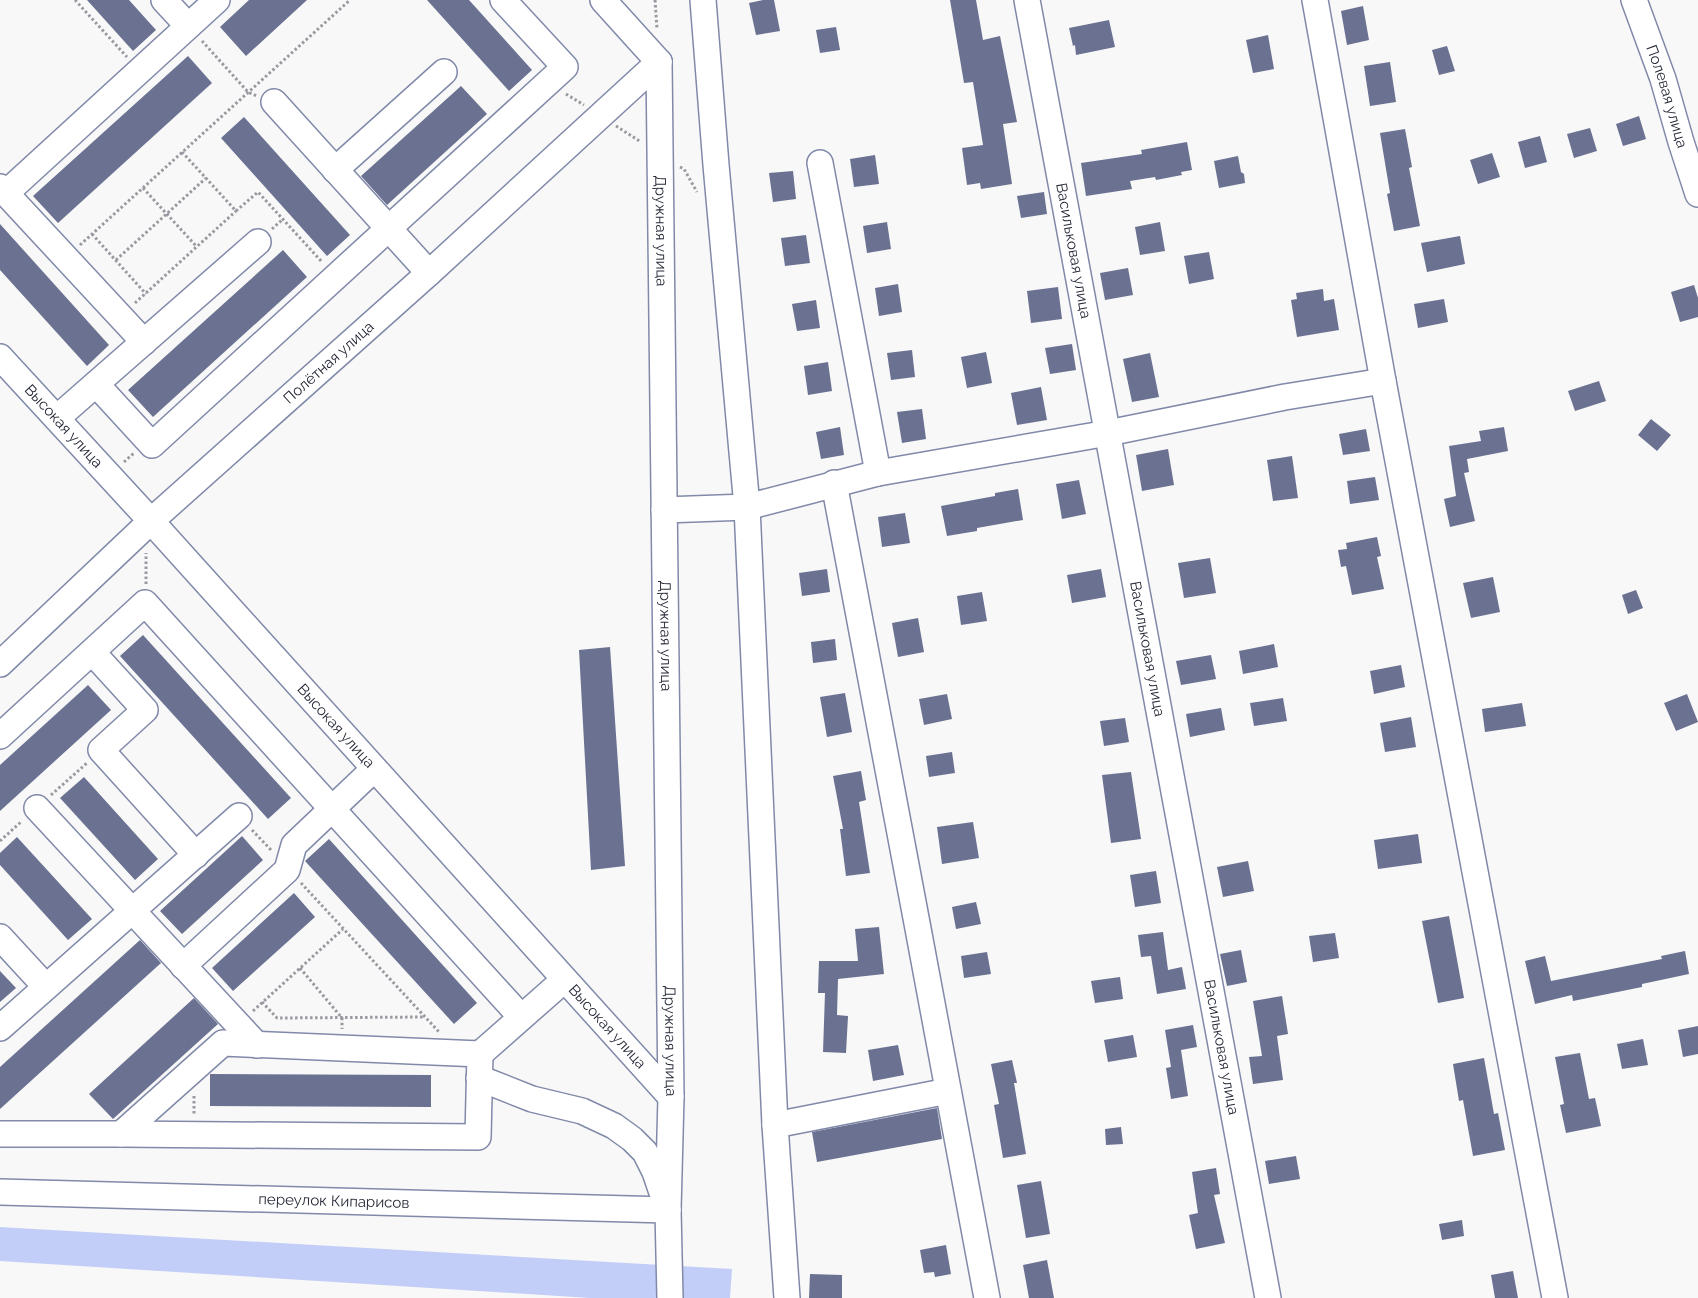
<svg xmlns="http://www.w3.org/2000/svg" width="1698" height="1298" viewBox="0 0 1698 1298" font-family="Raleway,sans-serif">
<rect width="100%" height="100%" fill="#f8f8f8"/>
<path fill="#c3cef8" d="M0,1227L732,1269L730,1298H590L0,1261Z"/>
<path fill="#6a7191" d="M87,0H129L156,30L133,51Z
M249,0H307L246,56L220,27Z
M427,0H469L532,70L509,91Z
M763,0H774L780,31L756,35L749,3Z
M950,0H976L983,40L1000,36L1017,122L1003,124L1012,184L981,189L980,183L967,185L962,148L983,145L973,82L964,83Z
M1363,6L1369,40L1347,45L1341,11Z
M1109,20L1115,47L1076,55L1075,45L1073,46L1069,28Z
M836,27L840,50L820,53L816,30Z
M1268,35L1274,69L1253,73L1246,40Z
M1447,46L1455,71L1439,75L1432,50Z
M188,56L212,83L58,223L33,196Z
M1390,62L1396,102L1370,106L1364,66Z
M461,86L487,114L387,205L361,176Z
M1639,116L1646,139L1623,146L1616,124Z
M244,117L350,235L327,256L221,138Z
M1590,128L1597,151L1574,158L1567,134Z
M1405,129L1412,167L1409,168L1420,226L1394,231L1387,194L1390,193L1380,133Z
M1540,136L1547,162L1525,168L1518,142Z
M1187,142L1192,170L1181,172L1182,175L1156,180L1155,177L1130,181L1132,189L1086,196L1081,163L1142,154L1141,150Z
M1492,153L1500,177L1478,184L1470,160Z
M875,155L879,184L854,187L850,159Z
M1238,156L1241,172L1244,174L1245,183L1219,188L1214,161Z
M793,171L796,199L773,202L769,173Z
M1044,192L1047,214L1021,218L1017,196Z
M887,222L891,249L867,253L863,226Z
M1160,222L1165,251L1140,255L1135,227Z
M0,224L109,345L87,366L0,270Z
M806,235L810,263L785,266L781,238Z
M1460,236L1465,264L1427,272L1421,243Z
M283,250L307,277L153,417L128,390Z
M1209,252L1214,279L1189,284L1184,256Z
M1128,268L1133,295L1105,300L1100,273Z
M898,284L902,312L879,316L875,288Z
M1694,285L1698,298V317L1680,322L1671,292Z
M1058,287L1062,319L1031,323L1027,291Z
M1323,289L1324,301L1334,299L1339,330L1297,337L1291,300L1297,299L1296,293Z
M1444,299L1448,322L1418,328L1414,304Z
M816,300L820,328L797,331L792,304Z
M1072,344L1076,370L1050,374L1045,348Z
M912,350L915,377L891,380L887,353Z
M986,352L992,383L967,388L961,357Z
M1150,353L1159,397L1132,402L1123,359Z
M828,362L832,391L808,395L804,366Z
M1599,381L1606,401L1575,411L1568,391Z
M1041,387L1047,420L1017,425L1011,393Z
M922,409L926,439L902,443L897,412Z
M1651,419L1671,435L1657,451L1638,435Z
M840,427L844,455L821,459L816,432Z
M1504,427L1508,451L1467,459L1469,472L1464,473L1475,521L1450,527L1444,499L1456,496L1449,446L1481,441L1479,431Z
M1366,429L1370,451L1343,455L1339,434Z
M1168,449L1174,485L1142,491L1136,455Z
M1292,456L1298,498L1273,501L1267,460Z
M1375,477L1379,500L1350,504L1347,481Z
M1079,480L1086,514L1062,519L1056,484Z
M1018,489L1023,520L977,528V531L947,536L941,506L995,496V493Z
M905,513L910,543L882,547L878,517Z
M1377,537L1381,556L1377,557L1384,589L1352,595L1346,566L1341,567L1338,550L1347,549L1346,543Z
M1210,558L1216,593L1184,598L1178,563Z
M827,569L830,592L802,596L799,573Z
M1101,569L1106,597L1072,603L1067,575Z
M1493,577L1500,612L1471,618L1463,583Z
M1636,590L1643,608L1628,614L1622,595Z
M982,592L987,621L961,625L957,596Z
M918,618L924,652L898,657L892,623Z
M143,635L291,798L268,819L120,656Z
M835,639L837,660L813,663L811,642Z
M1274,644L1278,667L1243,674L1239,651Z
M610,647L625,866L591,870L579,650Z
M1211,655L1216,679L1181,685L1176,661Z
M1401,665L1405,687L1374,694L1370,671Z
M88,685L111,710L0,811V765Z
M845,693L852,732L827,737L820,697Z
M947,694L952,719L924,725L919,699Z
M1687,694L1698,722L1676,731L1664,703Z
M1283,698L1287,721L1254,726L1250,703Z
M1522,703L1526,726L1485,732L1482,709Z
M1221,708L1225,730L1190,737L1186,714Z
M1411,717L1416,747L1385,752L1380,723Z
M1125,718L1129,742L1104,746L1100,721Z
M952,752L955,773L929,777L926,756Z
M861,771L866,800L859,802L870,873L846,876L840,829H843L833,776Z
M1131,772L1141,839L1111,843L1102,775Z
M84,777L158,859L135,880L60,798Z
M973,822L979,858L942,864L937,827Z
M1418,834L1422,863L1378,869L1374,840Z
M242,836L263,860L182,934L160,911Z
M17,837L92,919L68,940L0,865V853Z
M329,839L477,1003L454,1024L305,861Z
M1248,861L1254,891L1223,897L1217,867Z
M1156,871L1161,903L1135,907L1130,875Z
M294,893L315,917L233,991L212,968Z
M976,902L981,924L956,929L952,907Z
M1449,916L1464,998L1438,1003L1422,921Z
M879,927L884,974L838,979L837,1015L848,1016L846,1053L823,1052L825,993H818L819,961H858L855,929Z
M1163,932L1168,970L1182,967L1186,989L1157,994L1151,956L1141,957L1138,935Z
M1335,933L1339,958L1313,962L1309,936Z
M140,940L161,963L0,1109V1067Z
M1241,950L1247,982L1227,986L1220,954Z
M1685,951L1689,974L1642,984V987L1573,1001L1572,995L1535,1004L1525,961L1545,956L1551,981L1662,959L1661,956Z
M987,952L991,974L964,978L961,956Z
M0,971L16,988L0,1002Z
M1120,977L1123,999L1095,1003L1091,981Z
M1282,996L1288,1034L1277,1036L1283,1080L1253,1084L1249,1057L1262,1056L1253,1001Z
M194,998L218,1024L113,1119L89,1094Z
M1193,1025L1197,1047L1181,1050L1188,1096L1171,1099L1166,1068L1171,1067L1165,1030Z
M1698,1026V1054L1683,1057L1678,1030Z
M1133,1035L1137,1057L1108,1062L1104,1040Z
M1643,1039L1648,1065L1622,1069L1617,1044Z
M898,1045L904,1075L873,1081L868,1050Z
M1580,1053L1589,1099L1595,1098L1601,1126L1566,1133L1560,1105L1564,1104L1555,1057Z
M1484,1058L1494,1114L1498,1113L1505,1150L1473,1156L1463,1100L1459,1101L1453,1064Z
M1012,1060L1017,1083H1014L1026,1154L1003,1158L994,1105L999,1104L991,1064Z
M210,1074L431,1075V1107L210,1106Z
M937,1108L942,1139L817,1162L812,1132Z
M1121,1127L1123,1144L1106,1145L1105,1129Z
M1296,1156L1300,1179L1269,1184L1265,1161Z
M1216,1168L1220,1194L1214,1195L1225,1243L1196,1249L1189,1215L1198,1213L1192,1172Z
M1041,1181L1050,1234L1026,1238L1017,1185Z
M1462,1220L1464,1236L1442,1240L1439,1224Z
M946,1245L951,1274L935,1277L934,1272L924,1273L920,1250Z
M1047,1260L1054,1298H1029L1023,1265Z
M1513,1271L1518,1298H1495L1491,1275Z
M810,1274L842,1275V1298H809Z"/>
<g fill="none" stroke-linecap="round" stroke-linejoin="round">
<g stroke="#8189a9" stroke-width="28">
<g id="minor">
<path d="M164,0L188,26"/>
<path d="M603,0L659,62"/>
<path d="M703,0L716,165L747,507L775,1125L787,1298"/>
<path id="s1" d="M1027,0L1268,1298"/>
<path d="M1315,0L1383,381L1555,1298"/>
<path id="s2" d="M1634,0L1663,79L1681,142L1698,194"/>
<path id="s3" d="M659,62L671,1097L668,1210"/>
<path d="M274,102L429,273"/>
<path d="M820,163L878,473"/>
<path d="M335,170L444,72"/>
<path d="M0,187L144,342"/>
<path d="M6,193L217,0"/>
<path id="s4" d="M0,357L151,521L671,1097"/>
<path d="M96,384L152,445L565,67L503,0"/>
<path d="M57,418L258,242"/>
<path d="M834,483C886,755 936,1026 987,1298"/>
<path d="M664,510L747,507L878,473L1108,433L1285,397L1383,381"/>
<path d="M93,653L145,710L101,750L196,855"/>
<path id="s5" d="M0,664L151,521L429,273L659,62"/>
<path d="M0,736L145,603L521,1017"/>
<path d="M37,808L257,1045"/>
<path d="M0,937L46,987"/>
<path d="M183,966L287,870L294,845L374,769"/>
<path d="M0,1028L239,816"/>
<path d="M479,1078L532,1099L582,1111L614,1126L632,1139L645,1152L655,1172L668,1210L670,1298"/>
<path d="M775,1125L948,1091"/>
<path d="M0,1134H121L478,1137L480,1054"/>
<path d="M121,1134L223,1043L480,1054L564,980"/>
<path id="s6" d="M0,1192L668,1210"/>
</g>
</g>
<path stroke="#999aa1" stroke-width="3" stroke-dasharray="2.5 2.5" stroke-linecap="butt" d="M75,0L127,57
M655,0L657,29
M202,41L248,92L257,96
M566,94L584,105
M616,126L641,142
M182,152L236,211L258,192L322,262
M680,167L684,169L697,192
M143,188L197,247
M272,229L283,219
M92,234L146,294
M80,245L350,0
M116,260L206,178
M135,303L236,211
M124,462L134,453
M146,584V553
M51,795L87,763
M252,830L272,851
M0,841L22,821
M301,883L440,1033
M300,968L342,1018V1029
M262,1002L277,1018L425,1017
M253,1011L343,929
M194,1096V1114"/>
<use href="#minor" stroke="#fff" stroke-width="25"/>
</g>
<g text-anchor="middle" stroke-width="4" stroke-linejoin="round" paint-order="stroke">
<g font-size="15" fill="#262937" stroke="#f8f8f8">
<text dy="5" stroke="none"><textPath href="#s2" startOffset="102">Полевая улица</textPath></text>
<text dy="5" stroke="none"><textPath href="#s3" startOffset="169">Дружная улица</textPath></text>
<text dy="5" stroke="none"><textPath href="#s1" startOffset="255">Васильковая улица</textPath></text>
<text dy="5" stroke="none"><textPath href="#s5" startOffset="446">Полётная улица</textPath></text>
<text dy="5" stroke="none"><textPath href="#s4" startOffset="94">Высокая улица</textPath></text>
<text dy="5" stroke="none"><textPath href="#s3" startOffset="574">Дружная улица</textPath></text>
<text dy="5" stroke="none"><textPath href="#s1" startOffset="660">Васильковая улица</textPath></text>
<text dy="5" stroke="none"><textPath href="#s4" startOffset="499">Высокая улица</textPath></text>
<text dy="5" stroke="none"><textPath href="#s4" startOffset="904">Высокая улица</textPath></text>
<text dy="5" stroke="none"><textPath href="#s3" startOffset="979">Дружная улица</textPath></text>
<text dy="5" stroke="none"><textPath href="#s1" startOffset="1065">Васильковая улица</textPath></text>
<text dy="5" stroke="none"><textPath href="#s6" startOffset="334">переулок Кипарисов</textPath></text>
</g>
</g>
</svg>
